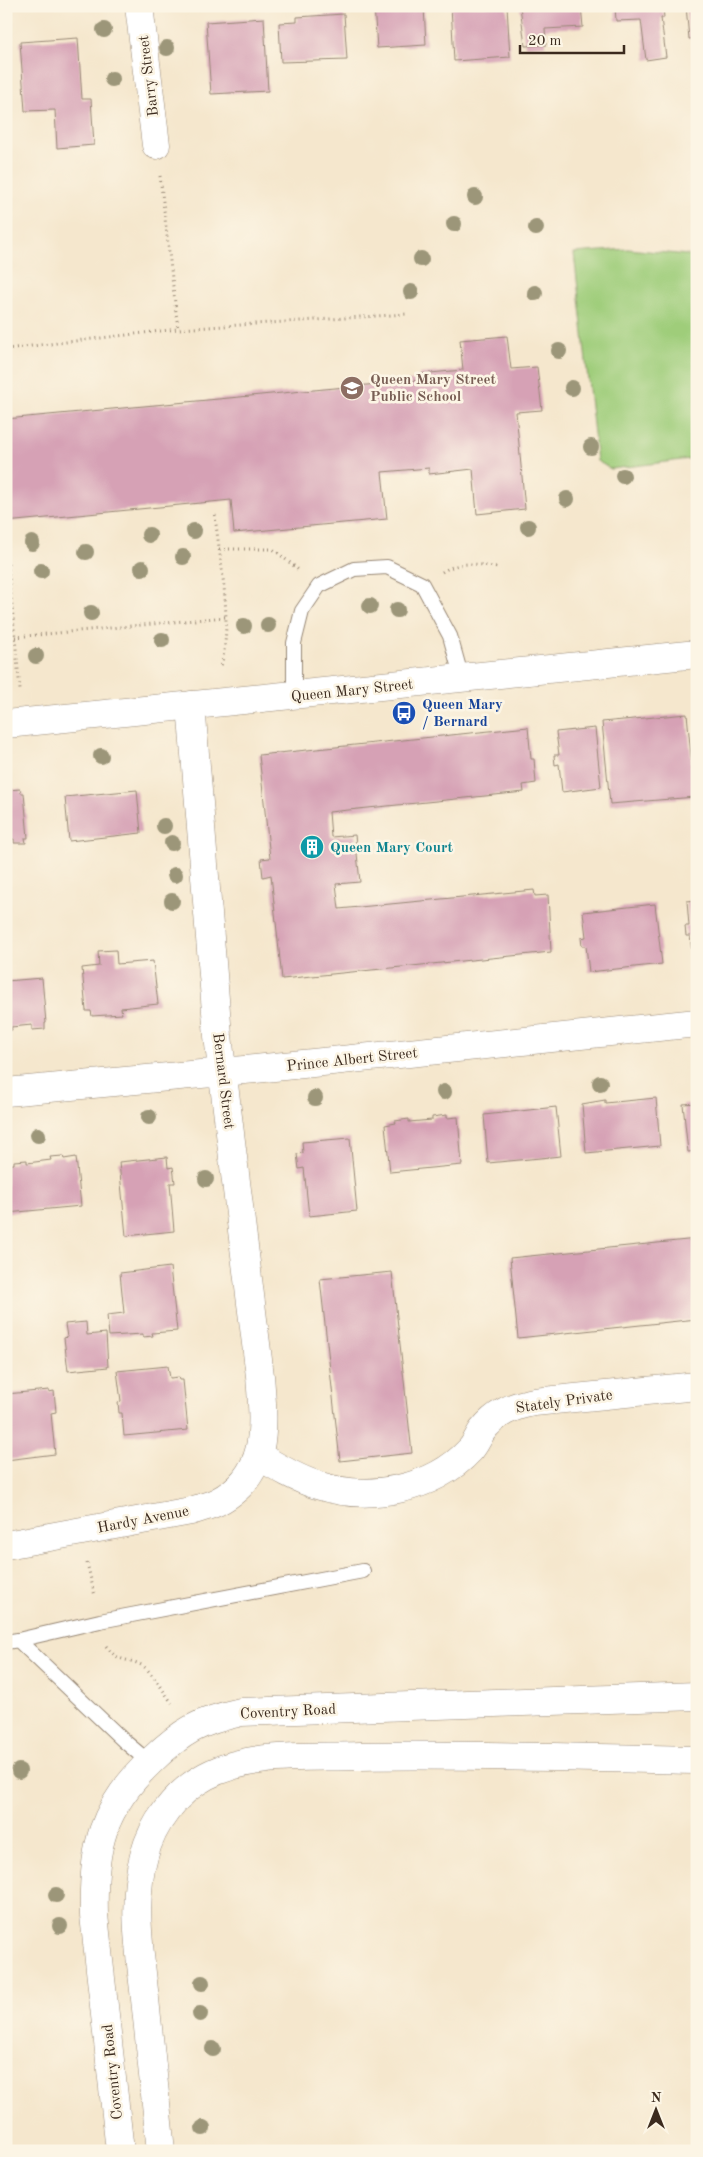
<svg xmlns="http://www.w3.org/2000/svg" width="703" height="2157" viewBox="0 0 703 2157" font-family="'Old Standard TT',serif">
<rect width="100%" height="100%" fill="#fcf5e5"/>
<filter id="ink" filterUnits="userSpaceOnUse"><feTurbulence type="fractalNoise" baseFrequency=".02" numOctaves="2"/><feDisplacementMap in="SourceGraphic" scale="10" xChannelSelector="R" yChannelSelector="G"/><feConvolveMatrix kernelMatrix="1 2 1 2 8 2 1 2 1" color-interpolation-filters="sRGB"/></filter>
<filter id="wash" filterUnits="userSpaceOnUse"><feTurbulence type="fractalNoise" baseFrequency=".0096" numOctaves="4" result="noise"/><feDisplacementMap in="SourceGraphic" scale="20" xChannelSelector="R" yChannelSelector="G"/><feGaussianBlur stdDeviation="1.12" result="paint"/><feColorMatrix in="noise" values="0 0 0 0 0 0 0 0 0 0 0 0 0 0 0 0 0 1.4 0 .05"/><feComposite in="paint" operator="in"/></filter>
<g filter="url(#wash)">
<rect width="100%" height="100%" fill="#f5e7cd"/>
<path fill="#9fcd7a" stroke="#6d7c4c" d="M628,249L697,256V458L611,469L597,461L574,253Z"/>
<g id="blocks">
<path fill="#d6a1b5" d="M374,6H424L426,45L377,48Z
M451,6H507L510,57L454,61Z
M520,6H581L583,27L545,29L546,45L525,46Z
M615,6H663L664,18H661L666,57L646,60L641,20L616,21Z
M686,6H697V38L689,39Z
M344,14L347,60L281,62L279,23L297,22V17Z
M264,18L268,91L211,94L206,22Z
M78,38L82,99H91L94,145L57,148L55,110L25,111L20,42Z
M507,336L511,369L537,367L542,410L516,412L525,509L477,514L473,469L429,474V468L382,472L387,519L234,533L231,500L6,522V419L420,380L419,374L463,370L460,340Z
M687,714L695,797L610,804L602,722Z
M528,727L531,759H534L536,783L523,785L524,792L329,812L331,837L355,835L360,882L336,884L339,909L534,890L535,896L548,895L551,952L282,979L271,875L263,877L261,859L270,858L259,755Z
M595,728L601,787L562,792L559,764L555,765L554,755H559L556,732Z
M20,789L21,793H24L28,838H25L26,843H14V839L6,840V795H8V790Z
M137,790L141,833L69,841L65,797Z
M697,900V960L693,961L690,936H686L685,926H689L687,901Z
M655,904L662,964L589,972L586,946H582L581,938L586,937L583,912Z
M116,950L117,964L153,961L158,1004L121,1008L122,1014L92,1016L91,1011H86L82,968L99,966L98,951Z
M42,978L46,1023H45V1029L32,1030V1025L11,1027L12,1030L6,1031V981Z
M656,1098L660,1146L586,1153L582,1104L605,1100V1103Z
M697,1103V1151L688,1152L683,1104Z
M556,1107L561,1156L488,1163L484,1115Z
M447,1115V1118L458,1117L462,1165L390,1172L385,1125L396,1123L395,1121L409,1119V1122L432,1120V1117Z
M350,1138L357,1211L309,1216L304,1168L299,1169L297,1154L303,1153L302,1142Z
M63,1156L64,1159L76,1157L81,1206L7,1213L6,1165L14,1164V1161L27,1160V1163L51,1160L50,1157Z
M167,1157L168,1168L173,1167L175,1183H170L174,1231L126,1236L119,1162Z
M697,1239V1319L518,1338L510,1258Z
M170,1267L177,1331L152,1333L153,1336L143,1337V1334L109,1336L107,1315L124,1313L120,1273Z
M392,1272L412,1453L340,1461L320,1279Z
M86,1322L87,1335L106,1333L108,1367L68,1371L64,1338L67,1337L65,1324Z
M168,1366L170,1378L179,1377L180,1380H183L188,1430L124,1436L122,1413H119L118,1402L121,1401L117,1371Z
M49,1390V1392L54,1391L56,1412L51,1413L55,1454L6,1460V1394Z"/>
</g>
</g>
<g filter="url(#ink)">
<use href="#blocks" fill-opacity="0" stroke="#988876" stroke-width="1"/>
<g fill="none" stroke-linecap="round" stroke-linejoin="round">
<g stroke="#988876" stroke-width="16">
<path id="lane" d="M294,695V643L302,611L319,586L354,569L387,567L422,584L450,636L462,679
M18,1640L100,1621L363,1571
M6,1642L18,1640L124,1741L149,1762"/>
</g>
<g stroke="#988876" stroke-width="29">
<path id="street" d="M139,6L156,145
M6,724L697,654
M6,1092L255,1069L697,1023
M259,1456C277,1467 297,1479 317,1485C368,1502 433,1490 470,1450C475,1445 478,1437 482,1431C496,1413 512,1406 534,1402L697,1386
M6,1545L191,1511C199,1508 209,1506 217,1502C270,1475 264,1426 260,1376L218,1036L191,705"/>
</g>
<g stroke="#988876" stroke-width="29">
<path id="secondary" d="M120,2151L94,1915C92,1848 102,1807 152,1760C182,1731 200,1721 241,1712L697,1696
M161,2151C156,2100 150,2050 145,1999C140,1953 131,1901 144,1856C152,1824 176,1792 206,1776C251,1752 310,1758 360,1756C472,1754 585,1758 697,1760"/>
</g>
<path stroke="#988876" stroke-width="3" stroke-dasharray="1 4" stroke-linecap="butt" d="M160,176L178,329
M6,349L178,329L407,314
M215,515C220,564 233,618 221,667
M219,549H273L300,571
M8,564L20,690
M442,572C459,561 477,563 497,568
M15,637L226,617
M87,1563L95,1596
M106,1646C119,1664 128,1657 143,1666C153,1673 165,1694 172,1703"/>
<use href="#lane" stroke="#fff" stroke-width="14"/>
<use href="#street" stroke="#fff" stroke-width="28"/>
<use href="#secondary" stroke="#fff" stroke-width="28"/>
</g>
<g fill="#9c9679">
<circle cx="104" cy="30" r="8"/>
<circle cx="167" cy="48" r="8"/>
<circle cx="112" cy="79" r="8"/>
<circle cx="475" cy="197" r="8"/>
<circle cx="454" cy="224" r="8"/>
<circle cx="536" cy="228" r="8"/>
<circle cx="421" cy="259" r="8"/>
<circle cx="411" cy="292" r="8"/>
<circle cx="535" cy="293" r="8"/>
<circle cx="559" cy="351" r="8"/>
<circle cx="572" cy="388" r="8"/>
<circle cx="591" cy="447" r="8"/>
<circle cx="623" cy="476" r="8"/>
<circle cx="567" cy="499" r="8"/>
<circle cx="528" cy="527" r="8"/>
<circle cx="194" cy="531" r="8"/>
<circle cx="149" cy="535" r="8"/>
<circle cx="32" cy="543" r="8"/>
<circle cx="86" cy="552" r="8"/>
<circle cx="183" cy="557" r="8"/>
<circle cx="142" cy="568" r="8"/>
<circle cx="41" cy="571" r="8"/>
<circle cx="370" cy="606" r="8"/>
<circle cx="397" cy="610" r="8"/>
<circle cx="91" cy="613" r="8"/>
<circle cx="268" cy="625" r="8"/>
<circle cx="244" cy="626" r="8"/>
<circle cx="162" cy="640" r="8"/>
<circle cx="36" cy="656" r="8"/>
<circle cx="101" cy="756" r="8"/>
<circle cx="164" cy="826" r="8"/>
<circle cx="172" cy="843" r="8"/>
<circle cx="175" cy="875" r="8"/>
<circle cx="172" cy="901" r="8"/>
<circle cx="600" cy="1083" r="8"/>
<circle cx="444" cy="1092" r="8"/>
<circle cx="315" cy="1098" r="8"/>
<circle cx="149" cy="1117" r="8"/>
<circle cx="38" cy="1135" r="8"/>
<circle cx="206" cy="1179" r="8"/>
<circle cx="19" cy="1771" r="8"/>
<circle cx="56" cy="1895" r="8"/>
<circle cx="60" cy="1926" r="8"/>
<circle cx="202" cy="1983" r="8"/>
<circle cx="200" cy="2014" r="8"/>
<circle cx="213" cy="2049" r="8"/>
<circle cx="203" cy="2128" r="8"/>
</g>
</g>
<defs>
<g id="school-disc" transform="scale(1.25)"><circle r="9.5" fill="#8d6e63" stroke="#fcf5e5"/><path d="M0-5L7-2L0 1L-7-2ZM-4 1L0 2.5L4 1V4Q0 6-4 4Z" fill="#fff"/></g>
<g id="bus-disc" transform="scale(1.25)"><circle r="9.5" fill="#1a4fb4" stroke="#fcf5e5"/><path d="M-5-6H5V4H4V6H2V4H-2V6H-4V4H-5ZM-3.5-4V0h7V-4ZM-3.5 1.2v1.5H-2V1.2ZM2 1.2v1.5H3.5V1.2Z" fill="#fff"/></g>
<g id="building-disc" transform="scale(1.25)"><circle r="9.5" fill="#0f9aa8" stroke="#fcf5e5"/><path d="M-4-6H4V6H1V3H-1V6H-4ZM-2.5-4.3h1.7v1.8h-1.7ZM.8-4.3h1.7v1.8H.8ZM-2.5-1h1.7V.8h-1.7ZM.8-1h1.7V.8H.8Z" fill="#fff"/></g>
</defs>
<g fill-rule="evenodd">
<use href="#school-disc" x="352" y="388"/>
<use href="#bus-disc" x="404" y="713"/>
<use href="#building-disc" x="312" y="847"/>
</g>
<g text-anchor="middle" stroke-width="5" stroke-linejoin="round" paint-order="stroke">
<g font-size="15" fill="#3b2a1e" stroke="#fcf5e5">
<text transform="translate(148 76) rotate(-97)" y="5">Barry Street</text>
<text transform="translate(352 690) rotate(-6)" y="5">Queen Mary Street</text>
<text transform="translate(352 1059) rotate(-6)" y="5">Prince Albert Street</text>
<text transform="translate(224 1081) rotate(83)" y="5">Bernard Street</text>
<text transform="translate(564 1401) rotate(-8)" y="5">Stately Private</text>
<text transform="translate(143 1519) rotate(-11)" y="5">Hardy Avenue</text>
<text transform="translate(288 1711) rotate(-3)" y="5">Coventry Road</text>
<text transform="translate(112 2072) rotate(-96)" y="5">Coventry Road</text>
</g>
<g font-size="15" font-weight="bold" fill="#785e54" stroke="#fcf5e5" text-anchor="start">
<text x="370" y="384">Queen Mary Street<tspan x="370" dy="17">Public School</tspan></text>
</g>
<g font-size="15" font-weight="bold" fill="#164399" stroke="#fcf5e5" text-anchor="start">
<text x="422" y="709">Queen Mary<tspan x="422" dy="17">/ Bernard</tspan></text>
</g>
<g font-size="15" font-weight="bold" fill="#0d838f" stroke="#fcf5e5" text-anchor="start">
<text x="330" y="852">Queen Mary Court</text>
</g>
</g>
<rect width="703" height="2157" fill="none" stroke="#fcf5e5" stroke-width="25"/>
<g transform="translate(656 2110)" stroke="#fcf5e5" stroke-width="4" paint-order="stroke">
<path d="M0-4L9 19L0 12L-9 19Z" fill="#3b2a1e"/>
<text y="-8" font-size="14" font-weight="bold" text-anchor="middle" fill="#3b2a1e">N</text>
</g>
<path d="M520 45v8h104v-8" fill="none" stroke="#3b2a1e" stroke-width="2.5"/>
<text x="528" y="45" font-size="15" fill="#3b2a1e" stroke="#fcf5e5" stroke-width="4" paint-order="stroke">20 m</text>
</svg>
